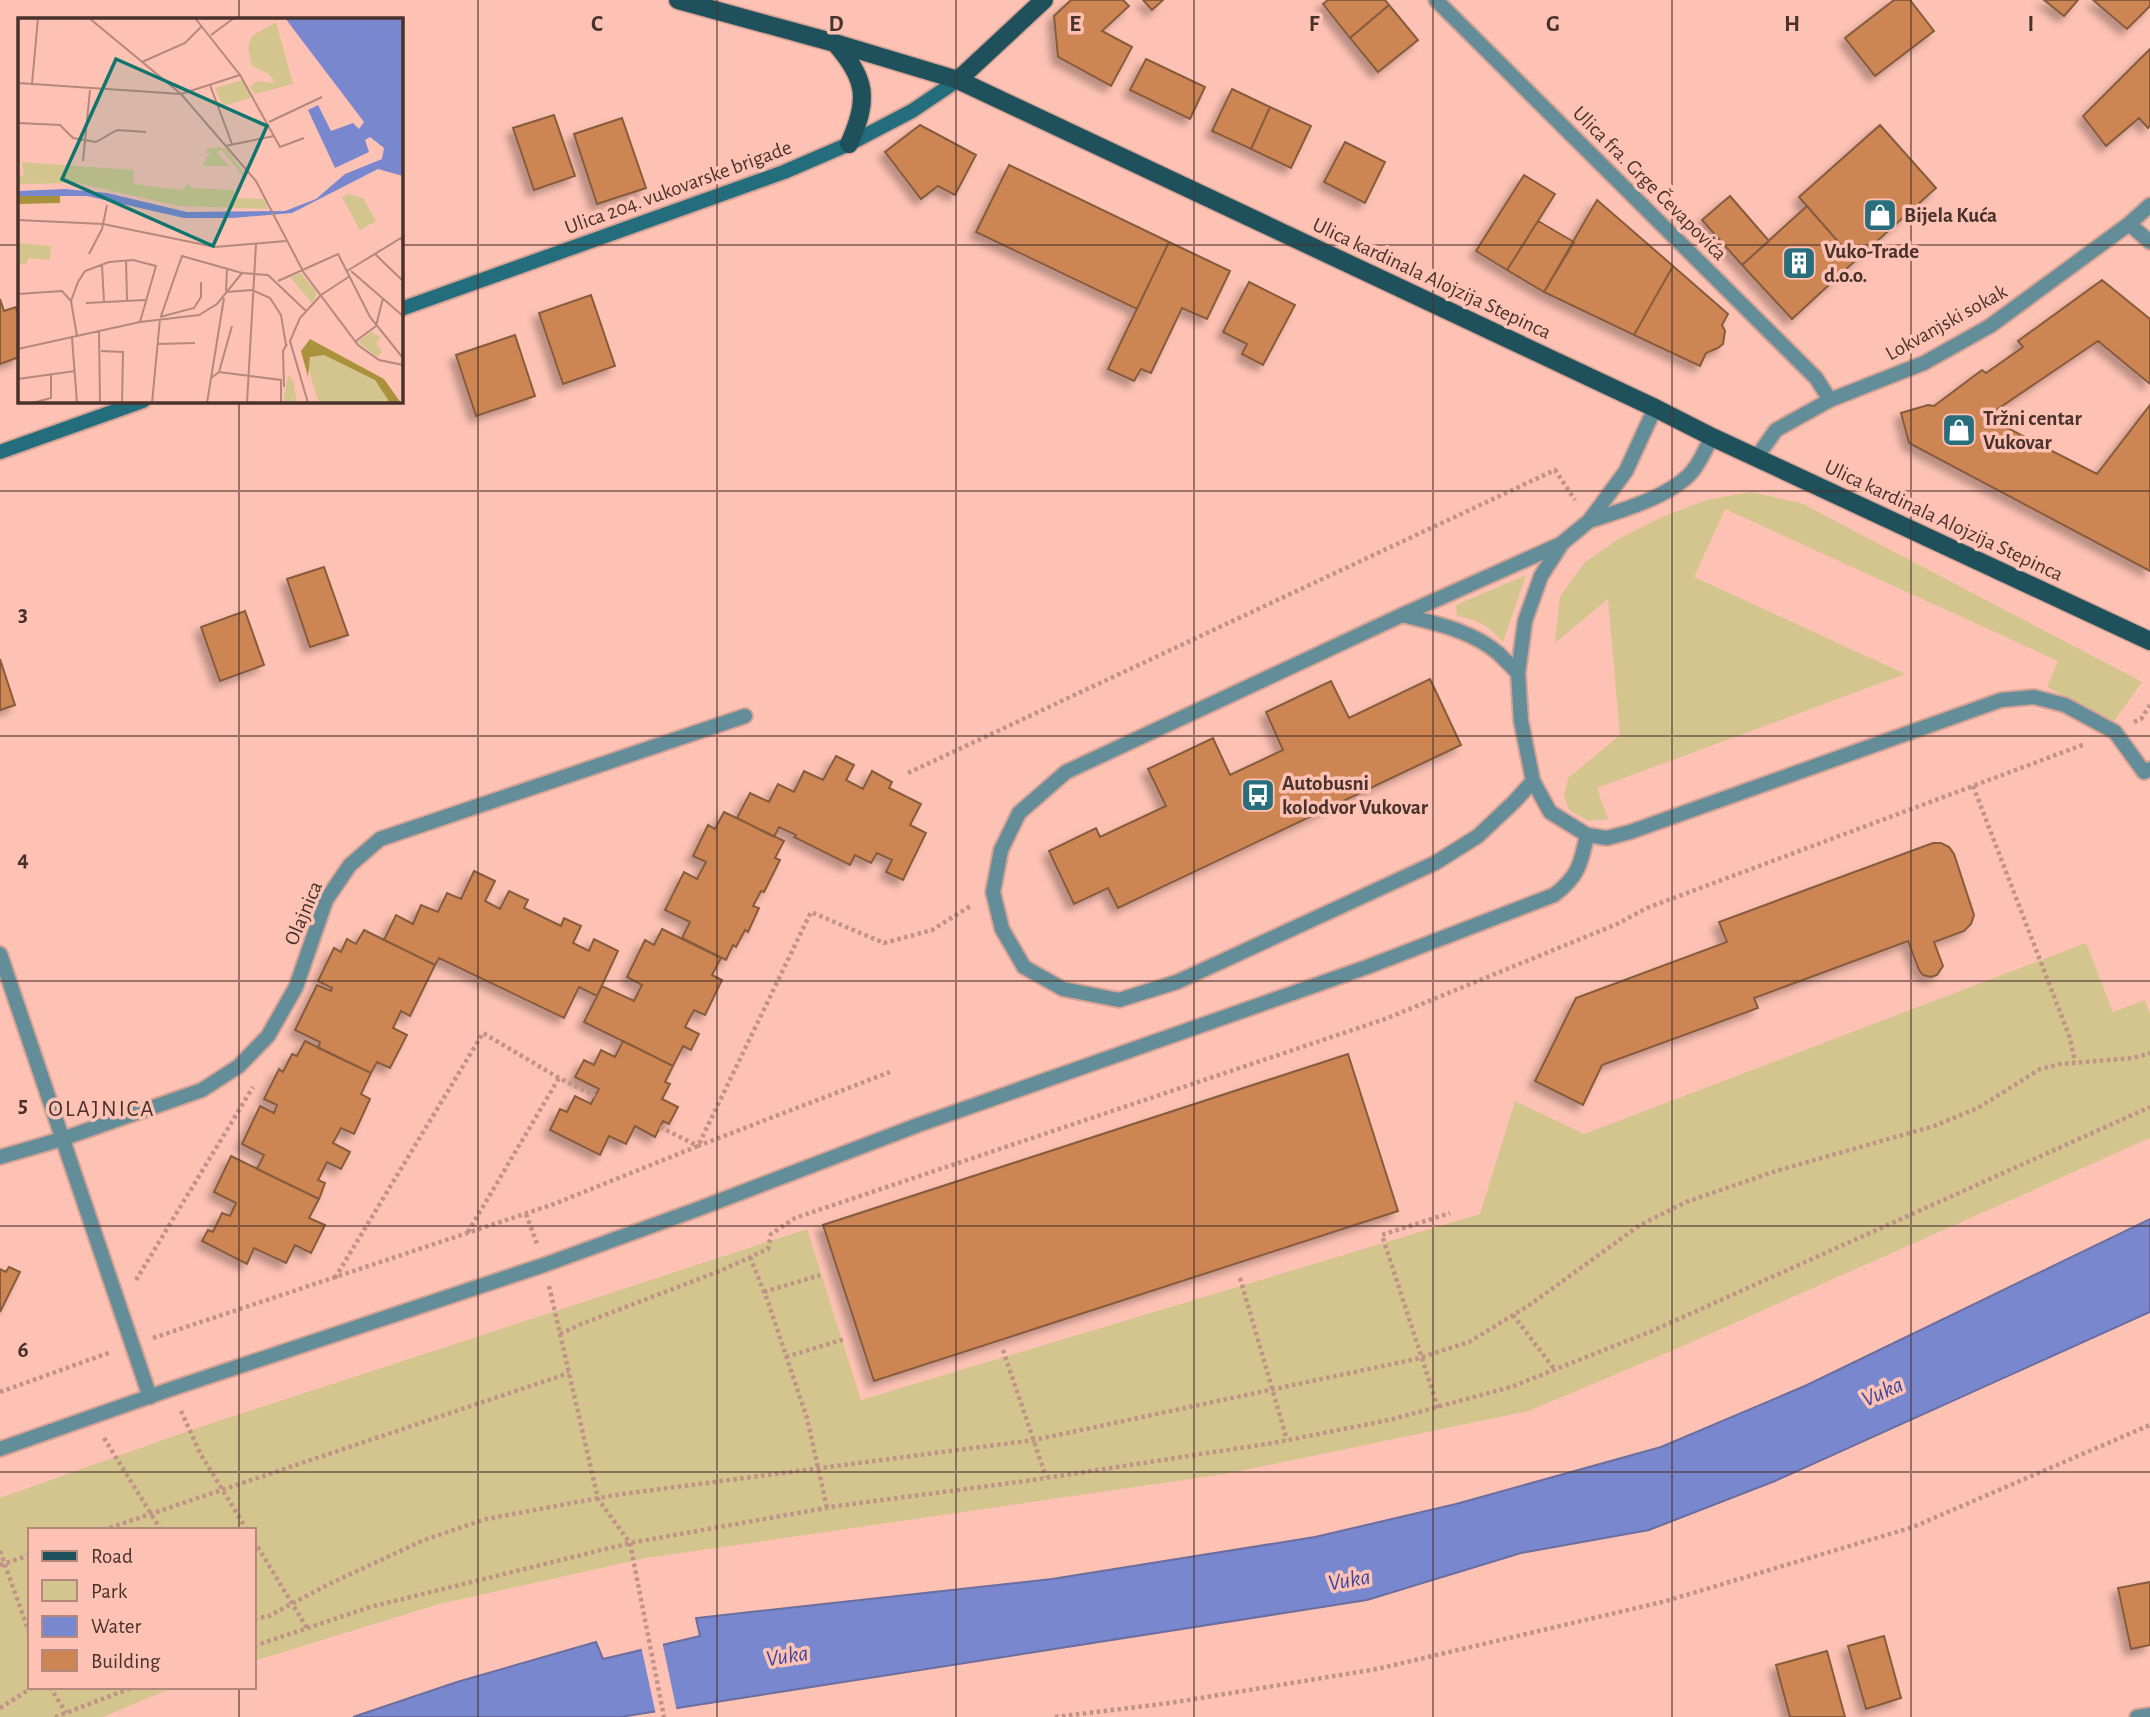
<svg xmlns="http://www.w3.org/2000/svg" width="2150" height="1717" viewBox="0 0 2150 1717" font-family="'Alegreya Sans',sans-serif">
<defs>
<filter id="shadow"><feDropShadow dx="-6" dy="6" stdDeviation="3.5" flood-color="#0004"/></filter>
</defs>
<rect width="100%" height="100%" fill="#fdc2b3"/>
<path fill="#d4c58e" d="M1750,492L1801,503L2142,682L2114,721L2047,687L2058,661L1725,509L1694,577L1905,674L1597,788L1608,819L1589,821L1569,810L1564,796L1568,778L1620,735L1608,599L1555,643L1560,597L1584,563L1618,539L1662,517L1706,500Z
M1526,575L1503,642C1487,625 1479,620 1457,616L1456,605Z
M2086,943L2113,1012L2145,1000L2150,1015V1138L1685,1345L1529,1411L1225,1474L646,1558L439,1604L254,1661V1530H30V1687H174L103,1717H0V1498L188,1431L807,1229L861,1400L1480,1214L1515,1101L1584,1134Z"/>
<path fill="#7987cf" stroke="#6b6e9e" stroke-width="2" d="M2150,1219V1312L1775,1481L1649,1530L1521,1553L1367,1600L620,1717H353L457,1682L596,1642L603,1659L700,1636L696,1618L1052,1579L1315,1537L1456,1504L1661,1447L1807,1385Z"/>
<path fill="#fdc2b3" d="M662,1641L677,1712L656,1715L641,1646Z"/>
<path fill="#cd8553" stroke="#865b3e" stroke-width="2" filter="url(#shadow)" d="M1071,0H1123L1129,6L1102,31L1132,47L1111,86L1058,57L1054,16Z
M1143,0H1163L1152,10Z
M1328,0H1385L1389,5L1350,38L1323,4Z
M1894,0H1910L1934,31L1875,76L1845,38Z
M2044,0H2078L2064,16Z
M2093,0H2150V6L2127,29Z
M1389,5L1418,40L1378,72L1350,38Z
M2150,49V125L2148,128L2139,118L2106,146L2083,116Z
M1146,59L1205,87L1190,119L1130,90Z
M1232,89L1270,107L1251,149L1212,131Z
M1270,107L1311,126L1291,168L1251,149Z
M554,115L575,176L534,190L513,128Z
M622,118L646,188L597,204L574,134Z
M920,125L976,155L955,195L938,186L921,199L885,152Z
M1880,125L1936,188L1855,261L1799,197Z
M1345,142L1385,162L1365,203L1324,182Z
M1009,165L1169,242L1137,309L976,232Z
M1524,175L1555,194L1507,270L1476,251Z
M1730,196L1769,241L1742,265L1702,220Z
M1597,200L1673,266L1634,335L1544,292Z
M1807,206L1855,261L1792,319L1742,265Z
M1538,221L1574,242L1544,292L1507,270Z
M1169,242L1230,271L1207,319L1182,308L1151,373L1141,369L1134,381L1108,369Z
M1673,266L1728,314L1722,325L1725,331L1723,344L1718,348L1706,353L1700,366L1634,335Z
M2102,280L2150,319V384L2098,341L1986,417L2097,474L2150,405V571L1909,443L1901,413L1928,405L1934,406L1982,370L1986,373L2023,347L2018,341Z
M1249,282L1295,305L1263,365L1242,354L1247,344L1223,332Z
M591,295L615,366L563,384L539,313Z
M0,299L4,311L16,307L19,318V357L0,364Z
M515,335L535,396L476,416L456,355Z
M324,567L348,635L310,647L287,579Z
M245,611L264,665L220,681L201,627Z
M0,659L15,705L0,710Z
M1430,679L1461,745L1118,908L1108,888L1074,904L1049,851L1096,828L1100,837L1166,806L1148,769L1213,738L1230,775L1283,750L1266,712L1331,681L1349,718Z
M836,756L854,765L846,780L863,789L872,771L892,782L889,788L921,804L910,825L926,833L903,880L886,872L892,860L877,853L871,863L855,855L850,865L794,837L796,835L779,827L774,837L737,818L750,793L769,802L778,784L794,792L804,771L823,780Z
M724,812L784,841L775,858L780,860L764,892L761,891L753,906L759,908L748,932L745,930L736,947L733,945L726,960L682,938L690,922L665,910L684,872L697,879L706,862L693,856L708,825L715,829Z
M1933,843H1941L1949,847L1954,854L1974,915L1971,924L1964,931L1934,942L1943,966L1937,975L1931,977L1923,975L1919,970L1908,941L1754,998L1758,1008L1602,1065L1583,1105L1535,1081L1576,998L1727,942L1719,922Z
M474,871L495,881L485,901L500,909L509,891L528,900L524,908L561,926L564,918L581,926L573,943L589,951L594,939L618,951L597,996L579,987L564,1018L439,958L435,965L384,940L396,915L413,924L421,905L438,912L447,893L461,899Z
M662,929L721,958L712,975L722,980L705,1015L694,1010L685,1027L699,1034L691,1050L683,1046L673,1066L584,1022L602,986L634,1001L642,985L627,977L645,940L654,945Z
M364,930L435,965L410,1016L401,1011L393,1028L407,1035L390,1068L377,1062L371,1073L318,1048L320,1042L295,1030L317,985L331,991L332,988L318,981L334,948L341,952L347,939L356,944Z
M305,1041L371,1073L361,1094L370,1099L354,1134L341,1128L333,1143L350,1152L341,1169L327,1162L318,1180L325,1183L319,1199L257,1169L264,1155L242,1144L260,1106L274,1113L277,1105L264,1099L279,1069L283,1072L292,1054L297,1056Z
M623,1041L673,1066L665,1082L670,1084L662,1099L678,1107L669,1124L663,1121L655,1137L635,1126L626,1144L609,1136L600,1155L550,1130L560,1109L567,1112L575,1096L591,1104L595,1096L599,1089L575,1077L584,1060L594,1065L601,1050L615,1057Z
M1348,1054L1398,1211L874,1381L823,1225Z
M231,1156L319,1199L309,1218L325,1225L311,1253L295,1245L286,1263L254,1248L247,1264L202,1241L208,1230L213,1232L222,1213L230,1216L236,1203L214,1192Z
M9,1267L20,1272L0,1312V1269L6,1272Z
M2150,1582V1645L2131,1649L2118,1588Z
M1884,1636L1901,1698L1866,1709L1848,1646Z
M1827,1651L1845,1717H1790L1776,1665Z"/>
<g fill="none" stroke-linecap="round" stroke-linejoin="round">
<g stroke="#d5a295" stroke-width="18">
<path id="lane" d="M2129,224L2150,242
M1589,521C1620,511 1666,498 1689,475C1699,466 1705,449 1712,437
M1561,545L1541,576L1525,621L1518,673L1521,721L1533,781L1550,812L1587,835L1607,838L1630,832L2001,700L2034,697L2065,705L2115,732L2144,772L2150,769
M1402,615C1435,623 1473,631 1499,654C1505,660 1512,667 1518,673
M1533,781L1514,802L1478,836L1435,863L1177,982L1119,1000L1063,989L1024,967L1002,929L993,892L1001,850L1019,813L1066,772L1402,615L1561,544L1589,521L1626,471L1655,408
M0,1449L171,1389L544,1265L698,1209L918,1125L1367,967L1554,895C1578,877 1581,864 1587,835"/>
</g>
<g stroke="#d5a295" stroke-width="18">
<path id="street" d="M1436,0L1816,378L1830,400
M1756,458L1776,430L1830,400L1924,363L1990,326L2129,224L2150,205
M0,954L150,1397
M0,1157L62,1139L202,1090L239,1066L268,1036L296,987L326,900L350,865L380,839L745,716
M2137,1717L2150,1715"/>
</g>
<g stroke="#d5a295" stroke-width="18">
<path id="secondary" d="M401,309L784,172L849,144L912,111L958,80
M0,452L143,401"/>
</g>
<g stroke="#d5a295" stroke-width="21">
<path id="primary" d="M678,0L835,43L958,80L1655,408L1712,437L2150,641
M835,43C867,79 869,100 849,144
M958,80L1044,0"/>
</g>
<path stroke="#c19286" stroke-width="4.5" stroke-dasharray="3.5 3.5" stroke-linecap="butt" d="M2134,722L2141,719L2150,705
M908,773L1555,470L1575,500
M1973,786L2070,1038L2075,1062
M660,1127L698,1146L890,1072
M526,1214L537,1244
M468,1232L559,1078
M750,1257L768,1302L807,1418L827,1508
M335,1278L483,1033L559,1078L595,1096
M1240,1278L1287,1440
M136,1280L253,1087
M549,1286L598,1499L630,1543L664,1717
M764,1292L820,1275
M1513,1315L1555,1370
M560,1334L579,1325L722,1270L768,1249L771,1234L795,1218L1385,1019L1617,924L1647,908L2085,744
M153,1338L554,1204L698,1146L811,912L884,943L932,930L972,905
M1003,1350L1046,1477
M786,1357L845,1339
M0,1392L111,1352
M1438,1408L1382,1235L1450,1213
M181,1411L200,1453L247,1530
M104,1438L161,1530
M103,1530L569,1373
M254,1541L307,1628
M0,1551L30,1635
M0,1565L30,1555
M254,1619L269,1616L329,1584L424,1540L486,1519L615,1495L1034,1440L1416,1359L1469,1342L1531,1304L1640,1225L1686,1202L1776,1171L1934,1126L1978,1108L2040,1069L2060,1064L2133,1058L2150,1053
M254,1646L370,1607L630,1543L837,1506L1026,1481L1273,1443L1389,1420L1511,1387L1652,1331L2150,1107
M50,1687L66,1713
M0,1708L33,1687
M55,1717L134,1687
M1055,1717L1170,1703L1377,1669L1666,1601L1913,1527L2150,1425"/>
<use href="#lane" stroke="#638e99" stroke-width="14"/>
<use href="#street" stroke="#638e99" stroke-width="14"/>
<use href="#secondary" stroke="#236d7c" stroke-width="14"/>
<use href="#primary" stroke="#1f515c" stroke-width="18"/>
</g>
<path fill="none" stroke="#49322c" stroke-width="2" stroke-opacity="0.55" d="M239,0V19M478,0V1717M717,0V1717M956,0V1717M1194,0V1717M1433,0V1717M1672,0V1717M1911,0V1717M0,245H19M401,245H2150M239,401V1530M0,491H2150M0,736H2150M0,981H2150M0,1226H2150M0,1472H2150M239,1687V1717"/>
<defs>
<g id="shop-square" transform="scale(1.75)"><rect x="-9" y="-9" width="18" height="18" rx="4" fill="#286e7d" stroke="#fdc2b3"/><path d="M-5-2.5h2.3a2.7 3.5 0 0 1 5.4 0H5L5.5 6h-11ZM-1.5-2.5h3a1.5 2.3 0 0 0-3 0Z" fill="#fff"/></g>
<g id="building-square" transform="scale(1.75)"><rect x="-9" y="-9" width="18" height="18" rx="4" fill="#286e7d" stroke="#fdc2b3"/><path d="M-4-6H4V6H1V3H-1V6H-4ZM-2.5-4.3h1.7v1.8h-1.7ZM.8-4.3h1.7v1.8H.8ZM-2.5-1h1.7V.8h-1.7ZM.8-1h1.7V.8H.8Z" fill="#fff"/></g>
<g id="bus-square" transform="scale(1.75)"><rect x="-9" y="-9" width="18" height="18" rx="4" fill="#286e7d" stroke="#fdc2b3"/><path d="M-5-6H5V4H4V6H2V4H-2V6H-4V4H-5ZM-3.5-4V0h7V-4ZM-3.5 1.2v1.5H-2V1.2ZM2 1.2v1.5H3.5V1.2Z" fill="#fff"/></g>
</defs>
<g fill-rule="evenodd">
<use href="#shop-square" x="1880" y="215"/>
<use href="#building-square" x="1799" y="263"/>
<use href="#shop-square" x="1959" y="430"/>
<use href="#bus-square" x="1258" y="795"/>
</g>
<g text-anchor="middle" stroke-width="7" stroke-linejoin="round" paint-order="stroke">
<g font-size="21" fill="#49322c" stroke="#fdc2b3">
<text transform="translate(1650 183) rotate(45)" y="7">Ulica fra. Grge Čevapovića</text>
<text transform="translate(678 187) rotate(-20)" y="7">Ulica 204. vukovarske brigade</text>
<text transform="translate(1432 278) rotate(25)" y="7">Ulica kardinala Alojzija Stepinca</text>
<text transform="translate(1946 322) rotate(-29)" y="7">Lokvanjski sokak</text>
<text transform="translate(1944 520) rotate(25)" y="7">Ulica kardinala Alojzija Stepinca</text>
<text transform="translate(303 913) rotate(-67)" y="7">Olajnica</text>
</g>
<g font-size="21" font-weight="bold" fill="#49322c" stroke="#fdc2b3" text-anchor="start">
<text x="1904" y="222">Bijela Kuća</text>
<text x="1824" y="258">Vuko-Trade<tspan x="1824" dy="24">d.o.o.</tspan></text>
<text x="1983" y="425">Tržni centar<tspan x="1983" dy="24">Vukovar</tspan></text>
<text x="1282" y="790">Autobusni<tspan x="1282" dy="24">kolodvor Vukovar</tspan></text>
</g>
<g font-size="23" letter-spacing="2" fill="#49322c" stroke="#fdc2b3">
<text x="102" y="1116">OLAJNICA</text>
</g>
<g font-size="23" font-style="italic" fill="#3e479e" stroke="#fdc2b3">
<text transform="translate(1882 1391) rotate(-24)" y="8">Vuka</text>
<text transform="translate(1349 1579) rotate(-10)" y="8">Vuka</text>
<text transform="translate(787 1655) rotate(-9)" y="8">Vuka</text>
</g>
</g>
<g transform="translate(18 18)">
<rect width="385" height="385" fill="#fdc2b3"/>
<path d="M258,4L275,66L237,76L232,69L239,63L257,65L251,56L234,48L230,30L234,18ZM224,62L236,79L205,88L197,70ZM202,129L209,132L227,156L224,157L203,131L199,135L211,148H184L192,134L187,135L189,131ZM4,144L116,152L115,166L164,172L170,165L174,170L215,172L217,180L246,181L250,191L161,188L59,165L0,166V158L6,157ZM330,176L345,180L358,203L342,212L324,179ZM0,225L33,228L32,242L10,240L8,246H0ZM283,255L299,275L294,285L272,259ZM353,314L363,319L358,325L364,334L359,339L340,324ZM295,336L306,337L357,362L372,385H301L290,349ZM270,357L275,362L279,385H265Z" fill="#d4c58e"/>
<path d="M42,177V185L0,186V178ZM292,321L366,361L383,385H372L357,362L306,337L292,339L290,359L283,333Z" fill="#a9923b"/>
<path d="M267,0H385V158L360,151L274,195L214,200H166L69,178H0V173L47,171L89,175L169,194L267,193L298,181L327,156L364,141L366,130L352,119L347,122L351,134L317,150L290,92L300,87L313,113L335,105L341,111L346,104Z" fill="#7987cf"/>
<path fill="none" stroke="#7987cf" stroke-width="3.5" d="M271,0L385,22"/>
<path fill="none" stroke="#b5887d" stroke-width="2" d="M71,0L163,76L238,163L286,255L340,327L361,342L385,347M193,17L216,0M124,44L167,25L184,8M222,57L262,129L286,120M0,65L163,76M14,66L20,0M192,67L214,126M163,76L222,57L177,0M251,104L304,79M0,105L42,107L55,120L78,124L99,112L128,114M207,128L256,118M65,143L72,72M0,202L85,206L197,229L268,223M71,236L84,211L89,187M357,236L385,263M108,242L109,282M84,247L86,284M329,253L383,220L385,224M333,253L385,298M260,263L320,236L352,299L385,340M208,273L209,251M208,274L234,272L252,280L263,297L268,327M0,276L44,273L53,283M303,277L332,258M68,285L127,282M143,298L164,238L224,255L250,257L288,293M142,299L176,290L183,279V264M358,308L365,280M81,313L82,385M59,318L53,283L60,264L67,253L91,244L115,242L138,248L122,304M54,320L59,385M338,323L358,308M139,326L177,325M0,331L122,304L181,297L199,286L224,255M83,333L105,334L104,385M201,354L214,308M193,360L201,354L263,362V385M0,361L57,353M266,369L265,333L269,326M14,385L33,380V356M134,385L142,301M189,385L206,280M229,385L238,226M290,385L272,323L282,300L303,277"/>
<path fill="#0f766e" fill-opacity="0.15" stroke="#0f766e" stroke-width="3.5" d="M98,41L249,108L195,228L44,161Z"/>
<rect width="385" height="385" fill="none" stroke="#49322c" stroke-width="3.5"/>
</g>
<g font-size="23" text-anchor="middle" font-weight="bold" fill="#49322c" stroke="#fdc2b3" stroke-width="7" stroke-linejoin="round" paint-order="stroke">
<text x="597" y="31">C</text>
<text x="836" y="31">D</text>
<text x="1075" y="31">E</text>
<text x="1314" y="31">F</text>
<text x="1553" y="31">G</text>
<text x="1792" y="31">H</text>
<text x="2031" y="31">I</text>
<text x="23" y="621">3</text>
<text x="23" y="866">4</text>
<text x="23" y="1112">5</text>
<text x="23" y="1357">6</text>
</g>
<rect x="28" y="1528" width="228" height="161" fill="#fdc2b3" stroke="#b5887d" stroke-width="2"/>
<rect x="42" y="1551" width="35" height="10" fill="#1f515c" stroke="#b5887d" stroke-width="2"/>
<text x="91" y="1563" font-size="21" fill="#49322c">Road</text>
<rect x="42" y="1580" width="35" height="21" fill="#d4c58e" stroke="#b5887d" stroke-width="2"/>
<text x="91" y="1598" font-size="21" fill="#49322c">Park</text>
<rect x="42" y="1616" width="35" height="21" fill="#7987cf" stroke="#b5887d" stroke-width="2"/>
<text x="91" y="1633" font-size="21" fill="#49322c">Water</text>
<rect x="42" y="1650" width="35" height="21" fill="#cd8553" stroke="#b5887d" stroke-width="2"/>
<text x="91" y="1668" font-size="21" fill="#49322c">Building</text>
</svg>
